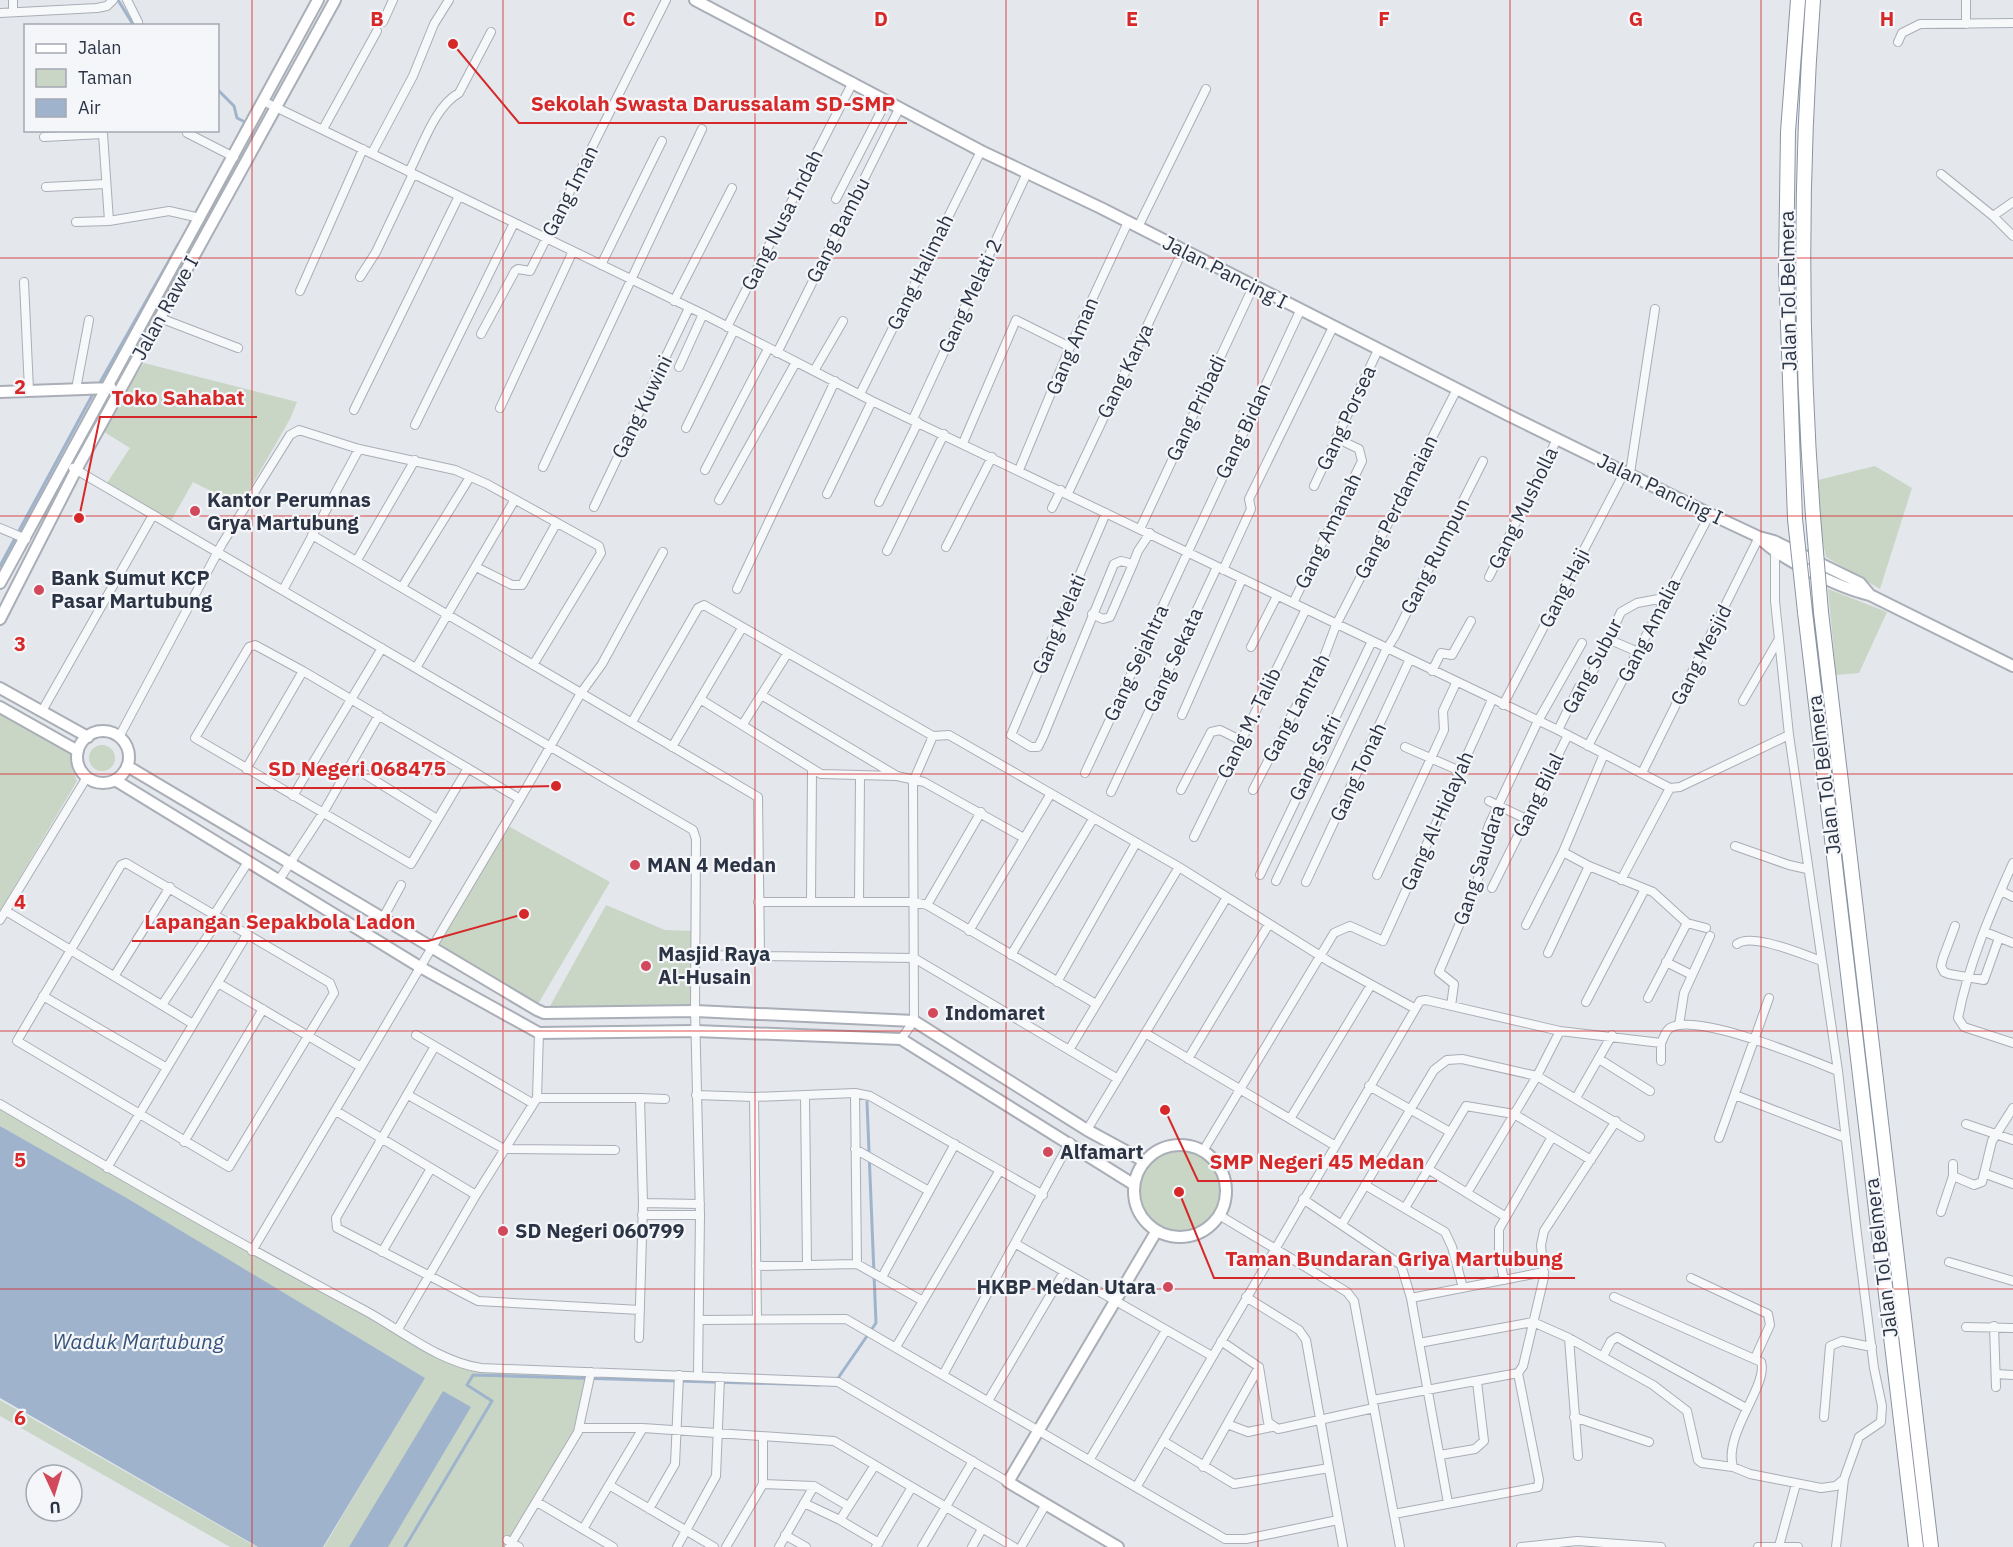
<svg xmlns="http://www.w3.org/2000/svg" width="2013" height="1547" viewBox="0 0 2013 1547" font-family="'IBM Plex Sans',sans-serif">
<rect width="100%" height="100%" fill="#e4e7ec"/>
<path fill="#c9d6c5" d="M144,363L297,402L290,419L240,506L193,482L171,521L107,483L130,448L101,430Z
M1875,466L1912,488L1880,589L1826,557L1810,482Z
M1828,589L1887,612L1859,673L1836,675Z
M0,714L71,753L72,769L77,781L0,911Z
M89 758a13 13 0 1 1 26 0a13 13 0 1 1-26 0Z
M508,826L610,882L538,1004L437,946Z
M606,905L665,930L694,931L691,1009L549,1008Z
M0,1106L467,1370L594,1376L584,1427L511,1547H324L424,1378L0,1126Z
M1134 1191a46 46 0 1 1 92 0a46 46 0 1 1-92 0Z
M0,1400L257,1547H230L0,1416Z"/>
<path fill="#9fb4cc" d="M0,1126L130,1200L425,1378L323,1547H258L0,1398Z
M443,1391L471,1407L388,1547H349Z"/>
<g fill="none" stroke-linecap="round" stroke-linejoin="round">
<path stroke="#9fb4cc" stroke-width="3" d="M118,0L134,26
M218,90L234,106L237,118L245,122L241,130
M98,386L179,243
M0,566L94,392
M836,1381L876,1323L867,1102
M405,1547L492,1401L467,1385L473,1375L820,1385"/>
<g stroke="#a9aeb7" stroke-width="10">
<path id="street" d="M13,0V12
M127,0L138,22
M0,13L97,8L107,6L113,0
M383,22L393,0
M1966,24V0
M1898,42L1902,33L1920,24L2013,23
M263,101L703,314L872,401L1558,730L1670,788L1680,787L1789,735
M323,129L377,31
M187,133L234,157
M44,137L103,134L109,221
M372,153L413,76L434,24L449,0
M409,172C422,147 435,106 459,93L491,32
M1941,174L1993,216L2013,202
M46,187L106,184
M836,199L887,100
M1993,216L2013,236
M76,222L109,221L169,211L200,218
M1138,227L1206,89
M601,265L662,141
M360,277L376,252L413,174
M24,282L29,390
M300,291L363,149
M674,301L732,188
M160,318L238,348
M727,327L853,82
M481,334L515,271L518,269L530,271L666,0
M777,353L900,107
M679,367L703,314
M814,371L843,321
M76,389L89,320
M860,394L981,151
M500,408L573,251
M354,410L459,196
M913,419L1027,173
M415,425L514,223
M686,428L734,330
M963,443L1016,320L1070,347
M543,467L702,129
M73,468L693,830L696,839L695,1011L700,1215L698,1376
M705,470L768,349
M1019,470L1070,347L1128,222
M1630,473L1655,309
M1314,486L1378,350
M1068,493L1183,250
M827,494L872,401
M719,500L796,362
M879,502L918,422
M594,507L689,308
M1052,508L1061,490
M1106,513L1011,735L1031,747H1038L1043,737L1114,564L1121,561L1133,564L1138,551L1150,533
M0,528L26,539
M1140,529L1253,287
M312,535L758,797L760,955
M946,547L992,457
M887,551L944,434
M357,560L415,460
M476,567L512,585H522L556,524
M1223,570L1251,509L1249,499L1333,327
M1489,577L1557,439
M402,587L470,477
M737,589L835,381
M283,590L359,449
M1293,603L1362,461L1359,449L1336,438
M1092,614L1103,619L1110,617L1133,564
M1608,639L1638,652
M1251,647L1277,596
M416,668L514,501
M1432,671L1441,653L1452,655L1471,621
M763,696L897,776L924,782L1024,838
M700,699L821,774L896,776
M1743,701L1779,639
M1503,705L1625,471
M42,711L153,515
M1182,715L1242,579
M632,722L698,608L704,605L933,736L949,735L1179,867L1330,962L1414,1008
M743,724L787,654
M1558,730L1579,687L1586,686L1621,612L1637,603L1664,598
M119,737L222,544L290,435L299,430L359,449L455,470L487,484L599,546L601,553L533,665
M1588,746L1710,514
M672,747L742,628
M1405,747L1460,771
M350,765L437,819
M468,768L411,864L195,738L249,647L255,645L303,671L520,799
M246,769L303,671
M1085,773L1300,311
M1642,773L1759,537
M1181,790L1211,732L1220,730L1240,740
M1253,790L1297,705L1320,668L1336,625L1457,389
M1111,792L1217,567
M293,796L382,648
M1489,801L1526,819
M1194,837L1306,609
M1735,846L1789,865L1807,869
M1563,852L1589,866L1653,892L1687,923L1706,928
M126,863L330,983L334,993L229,1167L17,1041L121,865Z
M2013,863C1991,912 1968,965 1958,1018L1964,1027L2013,1043
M1260,875L1372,641
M1377,875L1444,730L1443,711L1456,683
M279,880L323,813L379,715
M1621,880L1670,788
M1276,881L1386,650L1395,636L1483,461
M1306,882L1409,661
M1492,888L1568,735
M2001,891L2013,897
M758,902H914L927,905L1096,1004
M811,902L812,769
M859,902L860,776
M927,905L981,812
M6,911L193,1024
M214,915L248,862
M383,918L401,885
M0,920L87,777
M1526,925L1563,852L1604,754
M1955,926L1943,958L1941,966L1944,972L1949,974L1984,980L1999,938
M969,931L1050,795
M1985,932L2013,943
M1737,944C1751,932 1804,955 1822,961
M1548,953L1589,866
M696,955L914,958L1118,1079
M1011,955L1093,819
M1666,962L1692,975
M115,975L170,887
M1057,982L1136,843
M218,983L361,1067
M43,996L167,1068
M1648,998L1687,923
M1586,1002L1645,889
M162,1005L219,919
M1451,1006L1454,984L1439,972L1475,888L1488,847L1486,834L1489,825L1538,721L1582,643
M1679,1025L1684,993L1710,936
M1145,1033L1334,1145
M416,1035L532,1103
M901,1039L914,1021L913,782L933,736
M1661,1043V1061
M435,1046L336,1218L337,1228L478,1301L640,1310
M1069,1050L1179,867
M1188,1059L1269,924
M1599,1059L1650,1091
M1369,1086L1450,1132
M855,1093L857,1264
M408,1095L504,1149L615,1150
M696,1095L754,1097L855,1093L870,1096L1043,1195
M1735,1095L1846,1138
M805,1096L807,1265
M754,1097L757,1319
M537,1098H640L643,1203L639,1338
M640,1098L665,1099
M1576,1098L1612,1035
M0,1104C120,1175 241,1245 364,1310C401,1330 439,1362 481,1368L838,1382L1008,1482
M336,1111L476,1195
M1290,1119L1371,985
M1966,1124L2013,1140
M1087,1130L1227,897
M1719,1138L1769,998
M184,1142L263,1009
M855,1149L929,1191
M1203,1151L1334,933L1350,926L1383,941L1492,700
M107,1168L246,936
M1428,1169L1506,1217
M1986,1174L2013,1184
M1953,1176L1974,1185L1982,1182L1992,1141L2013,1108
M1365,1185L1445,1232L1452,1247L1463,1288
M1467,1193L1537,1076L1560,1031
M1303,1199L1401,1265L1411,1298L1448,1503
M643,1203L700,1204
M1405,1208L1466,1106L1514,1114L1591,1160
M1941,1212L1953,1176V1164
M642,1215H700
M1219,1215L1347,1292L1354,1301L1400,1547
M1342,1224L1434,1070L1447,1060L1462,1059L1537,1076L1640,1137
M1016,1244L1212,1356
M252,1251L520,799L581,693L602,664L663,552
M382,1252L430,1170
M1949,1262L2013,1281
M756,1266L857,1264L923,1301
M882,1277L955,1144
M1691,1278L1768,1314L1770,1325L1755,1358
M1504,1280L1499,1255V1229L1552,1137
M1246,1297L1299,1330L1306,1340L1343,1547
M1614,1297L1761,1362C1769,1384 1723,1434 1733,1467
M1411,1298L1544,1272
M700,1320L846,1319L1225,1539H1246L1338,1520
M1994,1326L1996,1387
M1966,1327L2013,1328
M398,1329L476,1195L537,1098L539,1033
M1569,1338L1578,1456
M1221,1341L1259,1367L1268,1422L1278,1429L1374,1408
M1419,1343L1533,1322L1569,1338L1653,1385L1687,1411L1698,1460L1702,1463L1733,1467L1750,1474L1821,1488L1836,1486L1844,1479L1859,1437L1881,1422L1882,1406L1874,1368L1857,1234L1838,1071L1789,735L1775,601V552
M896,1347L1000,1170
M1603,1356L1611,1341L1617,1337L1746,1408
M1996,1374L2013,1375
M943,1375L1070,1142
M1373,1400L1518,1373
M988,1401L1064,1272
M1574,1417L1649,1442
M1824,1417L1830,1346L1842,1341L1872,1347
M1227,1424L1248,1432L1272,1427
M580,1428H643L834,1441L1014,1547
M643,1428L609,1485L714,1547
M1163,1441L1234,1484L1329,1468
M1440,1455L1475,1449L1484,1441L1477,1382
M1090,1459L1166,1330
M1203,1467L1259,1367
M763,1484L814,1486L779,1547
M814,1486L848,1506
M1137,1486L1420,1001L1426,1000L1560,1031L1661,1043C1664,1038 1665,1031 1670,1028C1697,1012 1808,1059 1838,1071
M537,1502L613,1547
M804,1503L840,1520L875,1465
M649,1509L675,1464L679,1375
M1394,1514L1538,1487L1539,1480L1518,1373L1523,1366L1544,1277L1541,1245L1544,1231L1616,1121
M840,1520L879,1543
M583,1529L609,1485
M785,1535L806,1547
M507,1540L519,1547
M1779,1546L1796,1484
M509,1547L578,1432L591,1372
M677,1547L716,1476L720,1377
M726,1547L763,1484V1437
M876,1547L912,1487
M922,1547L973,1461
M972,1547L982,1529
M1021,1547L1046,1504
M1521,1547L1577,1541L1661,1547
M1758,1547H1798
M1836,1547L1844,1479"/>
</g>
<g stroke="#a9aeb7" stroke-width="14">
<path id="secondary" d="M695,0L981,151L1101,208L1508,415L1710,514L1759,537L1774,541L1860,583L1870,595
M0,392L111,388
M1759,537C1777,558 1842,589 1870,595L2013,666
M0,583L318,0
M0,619L76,470L335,0
M0,688L88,737
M0,707L78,751
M77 757a26 26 0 1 1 52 0a26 26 0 1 1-52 0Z
M127,766L537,1010L544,1013L695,1011L914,1021L1087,1130L1144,1161
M115,780L420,967L539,1033L696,1031L901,1039L1133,1184
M1134 1191a46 46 0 1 1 92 0a46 46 0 1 1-92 0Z
M1118,1547L1008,1482L1156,1232"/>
</g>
<g stroke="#8b94a3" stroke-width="16">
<path id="highway" d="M1813,516C1800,344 1800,172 1813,0
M1795,519L1786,269L1788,132L1798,0
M1805,612L1916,1547
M1821,612L1931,1547"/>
</g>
<use href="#street" stroke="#f7f8fa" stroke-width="8"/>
<use href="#secondary" stroke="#fff" stroke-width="10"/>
<use href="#highway" stroke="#fff" stroke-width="14"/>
<g stroke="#8b94a3" stroke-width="16" stroke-linecap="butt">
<path id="highway-bridge" d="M1813,516L1821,612
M1795,519L1805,612"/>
</g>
<use href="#highway-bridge" stroke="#fff" stroke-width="14"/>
</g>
<path fill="none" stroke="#d62828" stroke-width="1.5" stroke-opacity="0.55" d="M252,0V1547M503,0V1547M755,0V1547M1006,0V1547M1258,0V1547M1510,0V1547M1761,0V1547M0,258H2013M0,516H2013M0,774H2013M0,1031H2013M0,1289H2013"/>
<g fill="#d1495b" stroke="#f4f6f9" stroke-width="2">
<circle cx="195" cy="511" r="6"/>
<circle cx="39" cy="590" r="6"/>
<circle cx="635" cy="865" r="6"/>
<circle cx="646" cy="966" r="6"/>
<circle cx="933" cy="1013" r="6"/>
<circle cx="1048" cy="1152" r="6"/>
<circle cx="503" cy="1231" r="6"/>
<circle cx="1168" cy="1287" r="6"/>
</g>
<g text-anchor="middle" stroke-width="4.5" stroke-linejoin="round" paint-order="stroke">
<g font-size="20" fill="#2b3445" stroke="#f4f6f9">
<text transform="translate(570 191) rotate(-63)" y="7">Gang Iman</text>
<text transform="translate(782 220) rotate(-63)" y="7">Gang Nusa Indah</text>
<text transform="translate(838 230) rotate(-63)" y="7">Gang Bambu</text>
<text transform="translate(920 272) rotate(-64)" y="7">Gang Halimah</text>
<text transform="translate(1225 272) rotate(27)" y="7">Jalan Pancing I</text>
<text transform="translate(1788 291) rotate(-91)" y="7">Jalan Tol Belmera</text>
<text transform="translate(970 296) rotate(-65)" y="7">Gang Melati 2</text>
<text transform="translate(165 308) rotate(-61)" y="7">Jalan Rawe I</text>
<text transform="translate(1072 346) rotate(-67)" y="7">Gang Aman</text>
<text transform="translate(1125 371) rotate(-64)" y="7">Gang Karya</text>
<text transform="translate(642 407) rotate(-64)" y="7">Gang Kuwini</text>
<text transform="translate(1196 408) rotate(-65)" y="7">Gang Pribadi</text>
<text transform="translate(1346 418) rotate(-65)" y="7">Gang Porsea</text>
<text transform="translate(1243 431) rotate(-65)" y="7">Gang Bidan</text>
<text transform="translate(1660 489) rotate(26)" y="7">Jalan Pancing I</text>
<text transform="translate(1396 507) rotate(-63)" y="7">Gang Perdamaian</text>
<text transform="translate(1523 508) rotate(-64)" y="7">Gang Musholla</text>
<text transform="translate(1328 531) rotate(-64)" y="7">Gang Amanah</text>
<text transform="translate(1435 556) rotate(-63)" y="7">Gang Rumpun</text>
<text transform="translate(1564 588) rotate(-63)" y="7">Gang Haji</text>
<text transform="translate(1059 624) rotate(-67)" y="7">Gang Melati</text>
<text transform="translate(1649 630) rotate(-63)" y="7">Gang Amalia</text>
<text transform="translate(1701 655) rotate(-63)" y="7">Gang Mesjid</text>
<text transform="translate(1173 660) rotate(-65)" y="7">Gang Sekata</text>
<text transform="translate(1136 663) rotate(-65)" y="7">Gang Sejahtra</text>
<text transform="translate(1592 666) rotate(-62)" y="7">Gang Subur</text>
<text transform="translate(1296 708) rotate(-62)" y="7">Gang Lantrah</text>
<text transform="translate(1249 723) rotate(-64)" y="7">Gang M. Talib</text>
<text transform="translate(1315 758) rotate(-64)" y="7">Gang Safri</text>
<text transform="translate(1358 772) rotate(-65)" y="7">Gang Tonah</text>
<text transform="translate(1824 775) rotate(-97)" y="7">Jalan Tol Belmera</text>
<text transform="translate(1538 795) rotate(-64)" y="7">Gang Bilal</text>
<text transform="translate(1437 821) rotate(-66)" y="7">Gang Al-Hidayah</text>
<text transform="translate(1479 865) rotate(-72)" y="7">Gang Saudara</text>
<text transform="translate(1881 1258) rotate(-97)" y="7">Jalan Tol Belmera</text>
</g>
<g font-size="20" font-weight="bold" fill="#2b3445" stroke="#f4f6f9" text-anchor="start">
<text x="207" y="507">Kantor Perumnas<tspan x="207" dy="23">Grya Martubung</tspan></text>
<text x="51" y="585">Bank Sumut KCP<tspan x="51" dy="23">Pasar Martubung</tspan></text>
<text x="647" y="872">MAN 4 Medan</text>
<text x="658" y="961">Masjid Raya<tspan x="658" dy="23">Al-Husain</tspan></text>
<text x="945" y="1020">Indomaret</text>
<text x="1060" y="1159">Alfamart</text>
<text x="515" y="1238">SD Negeri 060799</text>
<text x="1156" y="1294" text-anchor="end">HKBP Medan Utara</text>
</g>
<g font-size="21" font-style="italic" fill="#34527a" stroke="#f4f6f9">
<text x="138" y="1349">Waduk Martubung</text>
</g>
</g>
<g font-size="20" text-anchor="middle" font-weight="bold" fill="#d62828" stroke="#f4f6f9" stroke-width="4.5" stroke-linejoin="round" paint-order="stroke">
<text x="377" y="26">B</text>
<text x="629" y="26">C</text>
<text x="881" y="26">D</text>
<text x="1132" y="26">E</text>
<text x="1384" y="26">F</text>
<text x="1636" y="26">G</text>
<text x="1887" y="26">H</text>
<text x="20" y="394">2</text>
<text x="20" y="651">3</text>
<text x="20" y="909">4</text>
<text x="20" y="1167">5</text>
<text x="20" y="1425">6</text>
</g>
<path fill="none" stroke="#d62828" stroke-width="2" d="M453 44L519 123H907M79 518L100 417H257M556 786L458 788H256M524 914L428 941H132M1165 1110L1198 1181H1437M1179 1192L1214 1278H1575"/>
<g fill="#d62828" stroke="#f4f6f9" stroke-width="2">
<circle cx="453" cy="44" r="6"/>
<circle cx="79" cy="518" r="6"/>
<circle cx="556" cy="786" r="6"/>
<circle cx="524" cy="914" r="6"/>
<circle cx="1165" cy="1110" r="6"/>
<circle cx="1179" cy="1192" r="6"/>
</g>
<g font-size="21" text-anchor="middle" font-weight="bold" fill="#d62828" stroke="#f4f6f9" stroke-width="4.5" stroke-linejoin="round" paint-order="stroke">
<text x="713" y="111">Sekolah Swasta Darussalam SD-SMP</text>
<text x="178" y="405">Toko Sahabat</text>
<text x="357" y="776">SD Negeri 068475</text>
<text x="280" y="929">Lapangan Sepakbola Ladon</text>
<text x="1317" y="1169">SMP Negeri 45 Medan</text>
<text x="1394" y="1266">Taman Bundaran Griya Martubung</text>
</g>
<rect x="24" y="24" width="195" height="108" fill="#f4f6f9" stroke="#a4a8b1" stroke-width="1.5"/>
<rect x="36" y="44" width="30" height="9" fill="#ffffff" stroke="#a4a8b1" stroke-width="1.5"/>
<text x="78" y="54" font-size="18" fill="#2b3445">Jalan</text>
<rect x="36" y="69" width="30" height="18" fill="#c9d6c5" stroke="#a4a8b1" stroke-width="1.5"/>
<text x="78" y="84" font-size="18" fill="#2b3445">Taman</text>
<rect x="36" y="99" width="30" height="18" fill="#9fb4cc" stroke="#a4a8b1" stroke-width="1.5"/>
<text x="78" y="114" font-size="18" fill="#2b3445">Air</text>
<g transform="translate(54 1493) rotate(176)"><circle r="28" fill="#f4f6f9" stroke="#a4a8b1" stroke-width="1.5"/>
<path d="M0-4.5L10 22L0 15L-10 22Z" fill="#d1495b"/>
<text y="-9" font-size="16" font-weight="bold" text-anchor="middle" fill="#2b3445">U</text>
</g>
</svg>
